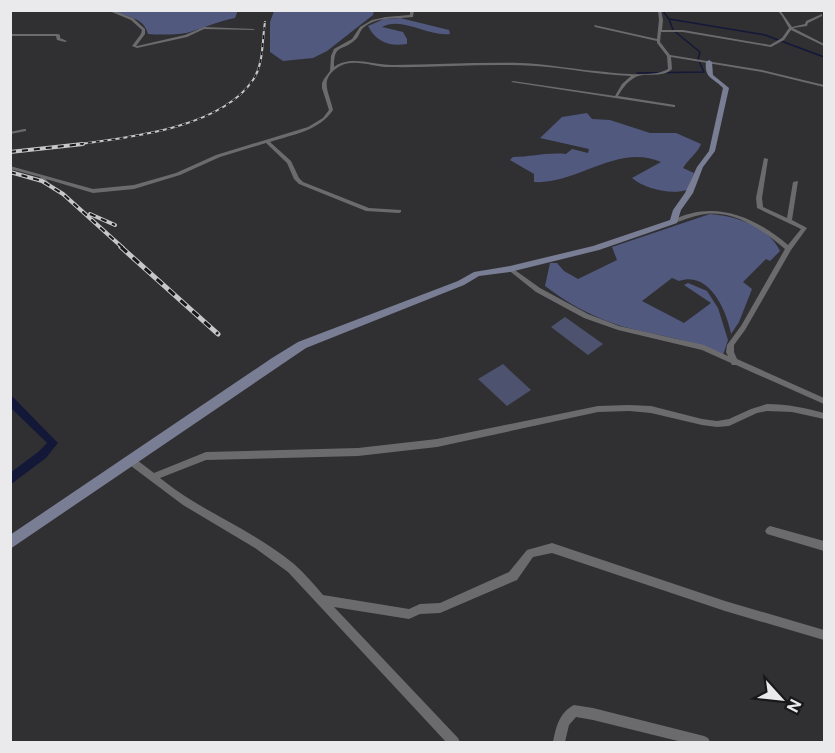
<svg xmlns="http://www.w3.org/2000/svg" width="835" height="753" viewBox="0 0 835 753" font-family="'Public Sans',sans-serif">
<rect width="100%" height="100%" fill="#303033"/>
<path fill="#4d536e" d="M565,317L603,344L588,355L551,327Z
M503,364L531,390L507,406L478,379Z"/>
<path fill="#51597f" d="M238,10L235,18C219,21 206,27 190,32C179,35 160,35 148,34C144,17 126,17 114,11Z
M274,11V10L374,11L373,15L327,51L313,58L283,61L270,52V22Z
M400,18L449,30L450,34C428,37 402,16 382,27L403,32L407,39V44C390,47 376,42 368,26L384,19Z
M587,113L592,119L610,120L650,133H676L701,144C697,154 689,158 683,168L694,173L687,190C671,195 645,189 632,178L661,162C618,143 576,185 534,182V174L510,160L513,157C532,157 547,152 566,154L572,149L588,153L589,149L540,138L562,117Z
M710,214C736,216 768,226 780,251L770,261L766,259L743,282L752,289L739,322L731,334C727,311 709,270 679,281L672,278L642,301L684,323L711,303L684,285L688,283L707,291L718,308L728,340L723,355C689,337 651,336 615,324C589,315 566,302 545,286L550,263H557L564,271L578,279L617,260L612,247Z"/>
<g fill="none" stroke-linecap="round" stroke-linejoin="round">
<path stroke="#141838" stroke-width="1.5" d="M662,10L669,19L765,35L824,57
M637,73L704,72L698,59L700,52L673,30L669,19"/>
<path fill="#141838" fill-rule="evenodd" d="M10,396L13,397L58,443L46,458L10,485V473L38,452L47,443L10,407Z"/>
<path fill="#6b6b6e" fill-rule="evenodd" d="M107,10H112L133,18L145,29V34L136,46H137L185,35L204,27L255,29L253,30L204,29L187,37L137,48L132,46L141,34L142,30L131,20Z
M410,10H414L413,17C397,19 376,16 363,28C359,32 359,37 355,40C342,52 334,43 334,67C351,55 372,65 392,65C434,65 477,62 520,63C549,64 577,70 606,72C621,74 656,77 668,69L667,56L657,43V41L595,27L594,25L657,39L659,20L658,10H661L663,20L662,30H683L770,45L782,38L789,28L782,16L777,10H780L792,27L805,24L806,21L822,14V16L808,23L807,26L793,28L824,44V46L791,30L784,40L771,47L683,32H661L660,42L670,55L762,70L824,85V87L762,72L671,57L672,69C662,79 645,71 634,78C627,82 622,89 618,96L675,105V107H674L511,82L513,81L615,96L622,84L631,76C599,75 568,68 536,66C487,63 438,68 389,67C374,67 354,58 340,66C318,79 329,91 333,110C319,131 294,134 270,142L291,161L299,178L303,182L369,208L401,210V212L399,213L366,211L299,184L294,179L287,163L266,143L220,157L180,175L134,189L93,193L46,179L49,183L44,184L40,177L10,169V166L93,189L134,185L176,173L216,155L308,127L323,118L329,110L322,88V83L324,79L330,71L331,56L334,49L352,39L360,27L372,20L386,17L410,15Z
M10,34H58L60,35V38L67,41L65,42L57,40L56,36H10Z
M24,129H26V131L10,134V132Z
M764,158L768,159L762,198L763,207L787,218L793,182L798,181L792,220L807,228L791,250L745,330L734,345V352L737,359L824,398V404L736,365H732L731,363L702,350L618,330L584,318L536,292L507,269L510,267L512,268L540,288L588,314L619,326L704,345L728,356L726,352L727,345L741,326L785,249C764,231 735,210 706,214C695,215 685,220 674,223L671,221C713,199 754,216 788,245L801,229L757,208L756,198Z
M767,404C787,404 806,408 824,413V419L792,412L767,411L757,413L729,426L717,427L702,425L651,413L629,411L598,412L437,447L358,456L206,460L160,478C170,486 180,493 191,500C225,521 263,538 294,564C305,574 314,584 323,595L409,609L420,604L440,603L509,572L527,550L552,543L725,601L824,630V640L725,611L552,553L533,557L517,580L440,613L420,614L409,619L334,607L458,738L460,742H446L288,572L255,548L183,505L127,463L126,460L127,457L130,456L133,457L154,473L206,452L358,448L437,439L598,406L629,405L651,406L702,419L717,421L729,419L751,409Z
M770,526L824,541V551L767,534L765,531L767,528Z
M574,705L593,708L704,736L708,738L710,742H682L593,720L576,717L569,725L565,742H553C556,727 559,713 574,705Z"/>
<path fill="#7a7e95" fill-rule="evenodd" d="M709,60L712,62L713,75L729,88L715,151L703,167L693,193L681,210L677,223L599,250L510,272L479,276L464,285L306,348L10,549V535L272,358L298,342L458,281L474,272L510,266L593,246L670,220L673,210L685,193L697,167L709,151L723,88C714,78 704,79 706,62Z"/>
<g stroke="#c7c7c9" stroke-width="2">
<path id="rail-far2" d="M72,145C126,138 220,129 253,80C264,64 262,40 265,22"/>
</g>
<g stroke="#c7c7c9" stroke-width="4">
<path id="rail-far1" d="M10,152L83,144
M10,172L42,181L63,194L123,248
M90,214L115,225"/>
</g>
<g stroke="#c7c7c9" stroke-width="5">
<path id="rail" d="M121,247L218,334"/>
</g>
<use href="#rail-far2" stroke="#181819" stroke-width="1.5" stroke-dasharray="4" stroke-linecap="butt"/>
<use href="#rail-far1" stroke="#181819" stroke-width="2" stroke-dasharray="6" stroke-linecap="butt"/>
<use href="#rail" stroke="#181819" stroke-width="3" stroke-dasharray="8" stroke-linecap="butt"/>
</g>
<rect width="835" height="753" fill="none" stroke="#eaeaec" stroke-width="24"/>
<g transform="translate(781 699) rotate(117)" stroke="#181819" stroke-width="4.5" paint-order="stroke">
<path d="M0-4.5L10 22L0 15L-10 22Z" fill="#eaeaec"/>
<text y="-9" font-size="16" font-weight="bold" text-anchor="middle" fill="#eaeaec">N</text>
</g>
</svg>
